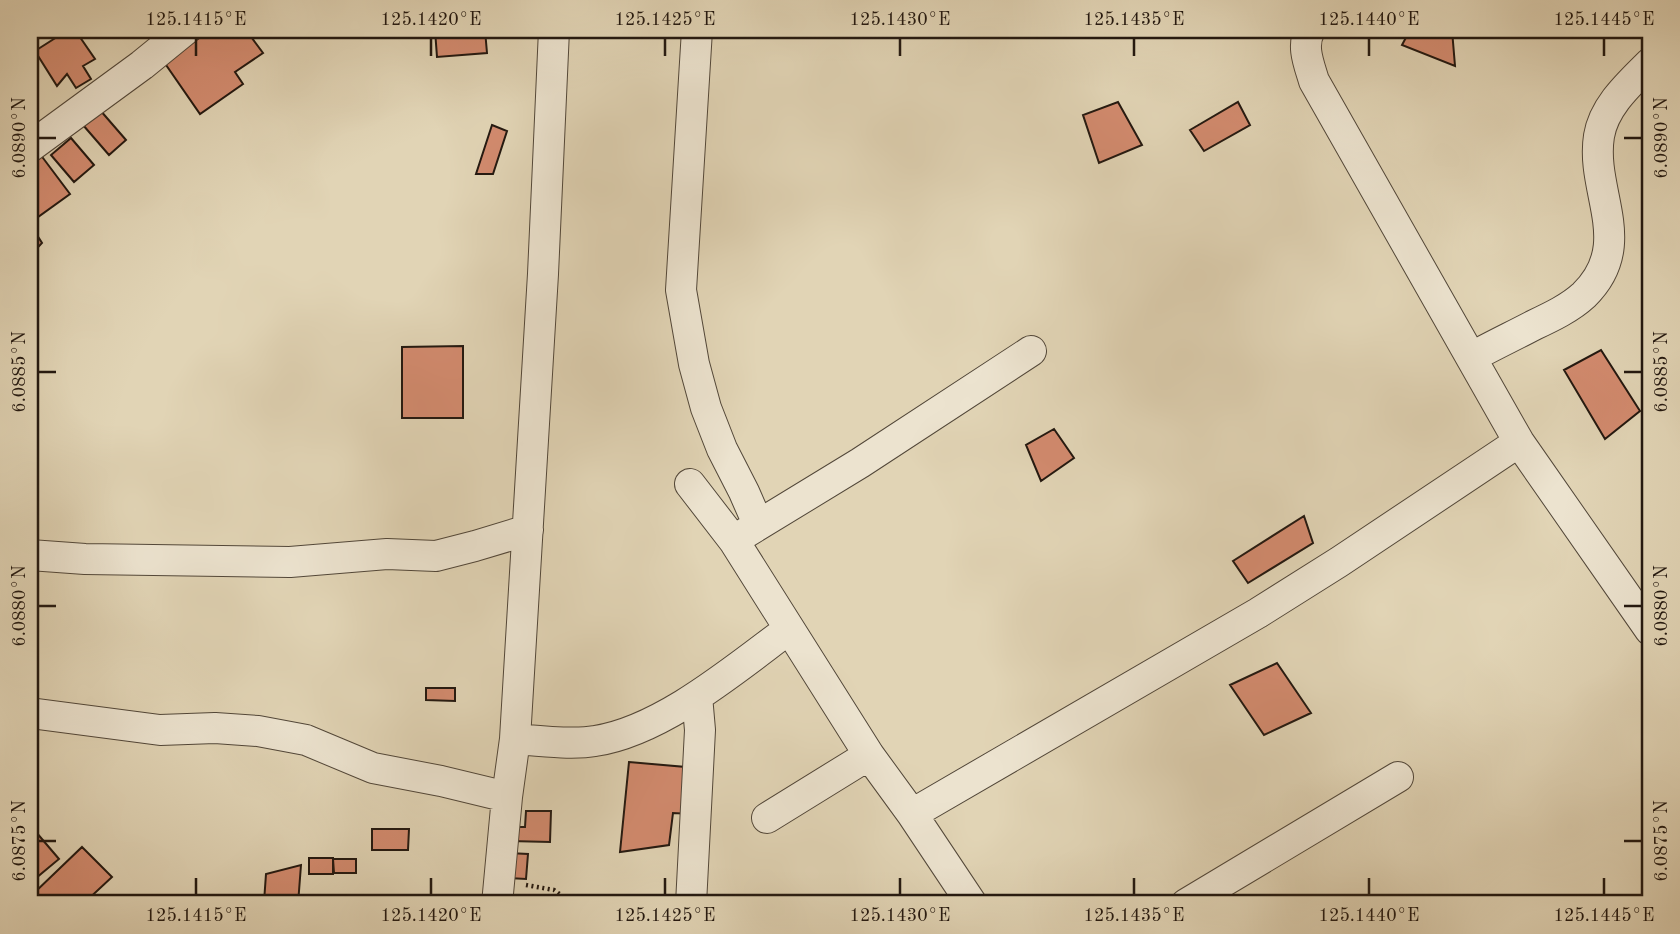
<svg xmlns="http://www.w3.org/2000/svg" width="1680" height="934" viewBox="0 0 1680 934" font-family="'Old Standard TT',serif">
<rect width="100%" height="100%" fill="#e1d4b5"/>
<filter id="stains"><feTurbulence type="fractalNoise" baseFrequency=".00286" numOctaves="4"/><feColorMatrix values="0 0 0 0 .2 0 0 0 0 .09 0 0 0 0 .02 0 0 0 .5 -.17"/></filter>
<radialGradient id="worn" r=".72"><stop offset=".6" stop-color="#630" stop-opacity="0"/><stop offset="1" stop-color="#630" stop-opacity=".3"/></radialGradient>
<path fill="#d38b6f" stroke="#231810" stroke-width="2" d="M68,30H75L95,59L83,66L91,79L76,88L67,74L57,86L35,51Z
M211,30H246L263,53L235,72L243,84L200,114L164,62Z
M435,30H485L487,53L437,57Z
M1410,30H1452L1455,66L1402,45Z
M1118,102L1142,145L1099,163L1083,115Z
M1238,102L1250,125L1204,151L1190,130Z
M100,110L126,140L109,155L83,125Z
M492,125L507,131L493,174H476Z
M71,138L94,165L74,182L51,155Z
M37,150L70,194L38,217L30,206V155Z
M30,224L42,243L30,256Z
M463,346V418H402V347Z
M1601,350L1640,411L1605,439L1564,370Z
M1054,429L1074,458L1041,481L1026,445Z
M1304,516L1313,543L1248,583L1233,561Z
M1277,663L1311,713L1264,735L1230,685Z
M426,688H455V701L426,700Z
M629,762L697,768L691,814L673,813L669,845L620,852Z
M526,811H551L550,842L510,841V827H525Z
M30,825L59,859L30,883Z
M372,829H409L408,850H372Z
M82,847L112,877L83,904H39L41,902L33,894Z
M508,853L528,854L526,879L506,878Z
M309,858H333V874H309Z
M333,859H356V873H334Z
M301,865L298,904L264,902L266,874Z
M319,896H339V904H319Z"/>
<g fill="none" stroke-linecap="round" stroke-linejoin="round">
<g stroke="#524739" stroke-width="32">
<path id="street" d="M697,30L681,290L694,364L706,408L722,449L744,492L758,524
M1310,30C1301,46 1309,64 1314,81L1519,442L1650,630
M30,147L142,65L185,30
M1472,357C1492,346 1513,336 1534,325C1551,317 1570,308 1584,295C1636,244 1590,192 1599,136C1604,106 1629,84 1650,63
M690,484L734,541L869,755L912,814L972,904
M742,535L860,463L1031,351
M30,555L85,559L290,562L387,554L436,556L475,546L528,530
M30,713L160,730L215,728L258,731L306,740L373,768L441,781L507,797
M515,739C539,741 573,745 595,741C662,731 735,669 789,629
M912,814L1258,613L1339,562L1519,442
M767,818L869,755
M497,904L507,797L515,739L543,274L554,30
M691,904L700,730L697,696
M1186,904L1398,777"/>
</g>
<path stroke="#231810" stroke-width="4.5" stroke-dasharray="2 3.5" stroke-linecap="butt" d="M526,885L554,890L573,904"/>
<use href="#street" stroke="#ece3cf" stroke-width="30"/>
</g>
<path fill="none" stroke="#231810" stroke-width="2.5" d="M196,38V56M431,38V56M665,38V56M900,38V56M1134,38V56M1369,38V56M1604,38V56M38,138H56M1624,138H1642M38,372H56M1624,372H1642M38,606H56M1624,606H1642M38,841H56M1624,841H1642M196,878V895M431,878V895M665,878V895M900,878V895M1134,878V895M1369,878V895M1604,878V895"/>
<rect width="1680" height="934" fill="none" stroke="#e1d4b5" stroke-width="77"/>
<rect x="38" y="38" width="1604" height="857" fill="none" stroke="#231810" stroke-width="2.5"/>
<g font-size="18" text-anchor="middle" fill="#231810">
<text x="196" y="25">125.1415°E</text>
<text x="431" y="25">125.1420°E</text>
<text x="665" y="25">125.1425°E</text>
<text x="900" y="25">125.1430°E</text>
<text x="1134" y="25">125.1435°E</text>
<text x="1369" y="25">125.1440°E</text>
<text x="1604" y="25">125.1445°E</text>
<text transform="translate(19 138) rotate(-90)" y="6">6.0890°N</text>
<text transform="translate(1661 138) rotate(-90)" y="6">6.0890°N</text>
<text transform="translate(19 372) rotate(-90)" y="6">6.0885°N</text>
<text transform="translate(1661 372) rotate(-90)" y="6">6.0885°N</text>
<text transform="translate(19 606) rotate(-90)" y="6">6.0880°N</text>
<text transform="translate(1661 606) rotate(-90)" y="6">6.0880°N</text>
<text transform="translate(19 841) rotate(-90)" y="6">6.0875°N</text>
<text transform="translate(1661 841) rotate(-90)" y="6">6.0875°N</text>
<text x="196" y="921">125.1415°E</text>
<text x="431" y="921">125.1420°E</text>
<text x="665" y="921">125.1425°E</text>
<text x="900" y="921">125.1430°E</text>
<text x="1134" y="921">125.1435°E</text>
<text x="1369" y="921">125.1440°E</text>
<text x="1604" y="921">125.1445°E</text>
</g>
<rect width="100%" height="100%" filter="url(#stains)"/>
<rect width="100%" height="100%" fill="url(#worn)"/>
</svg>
